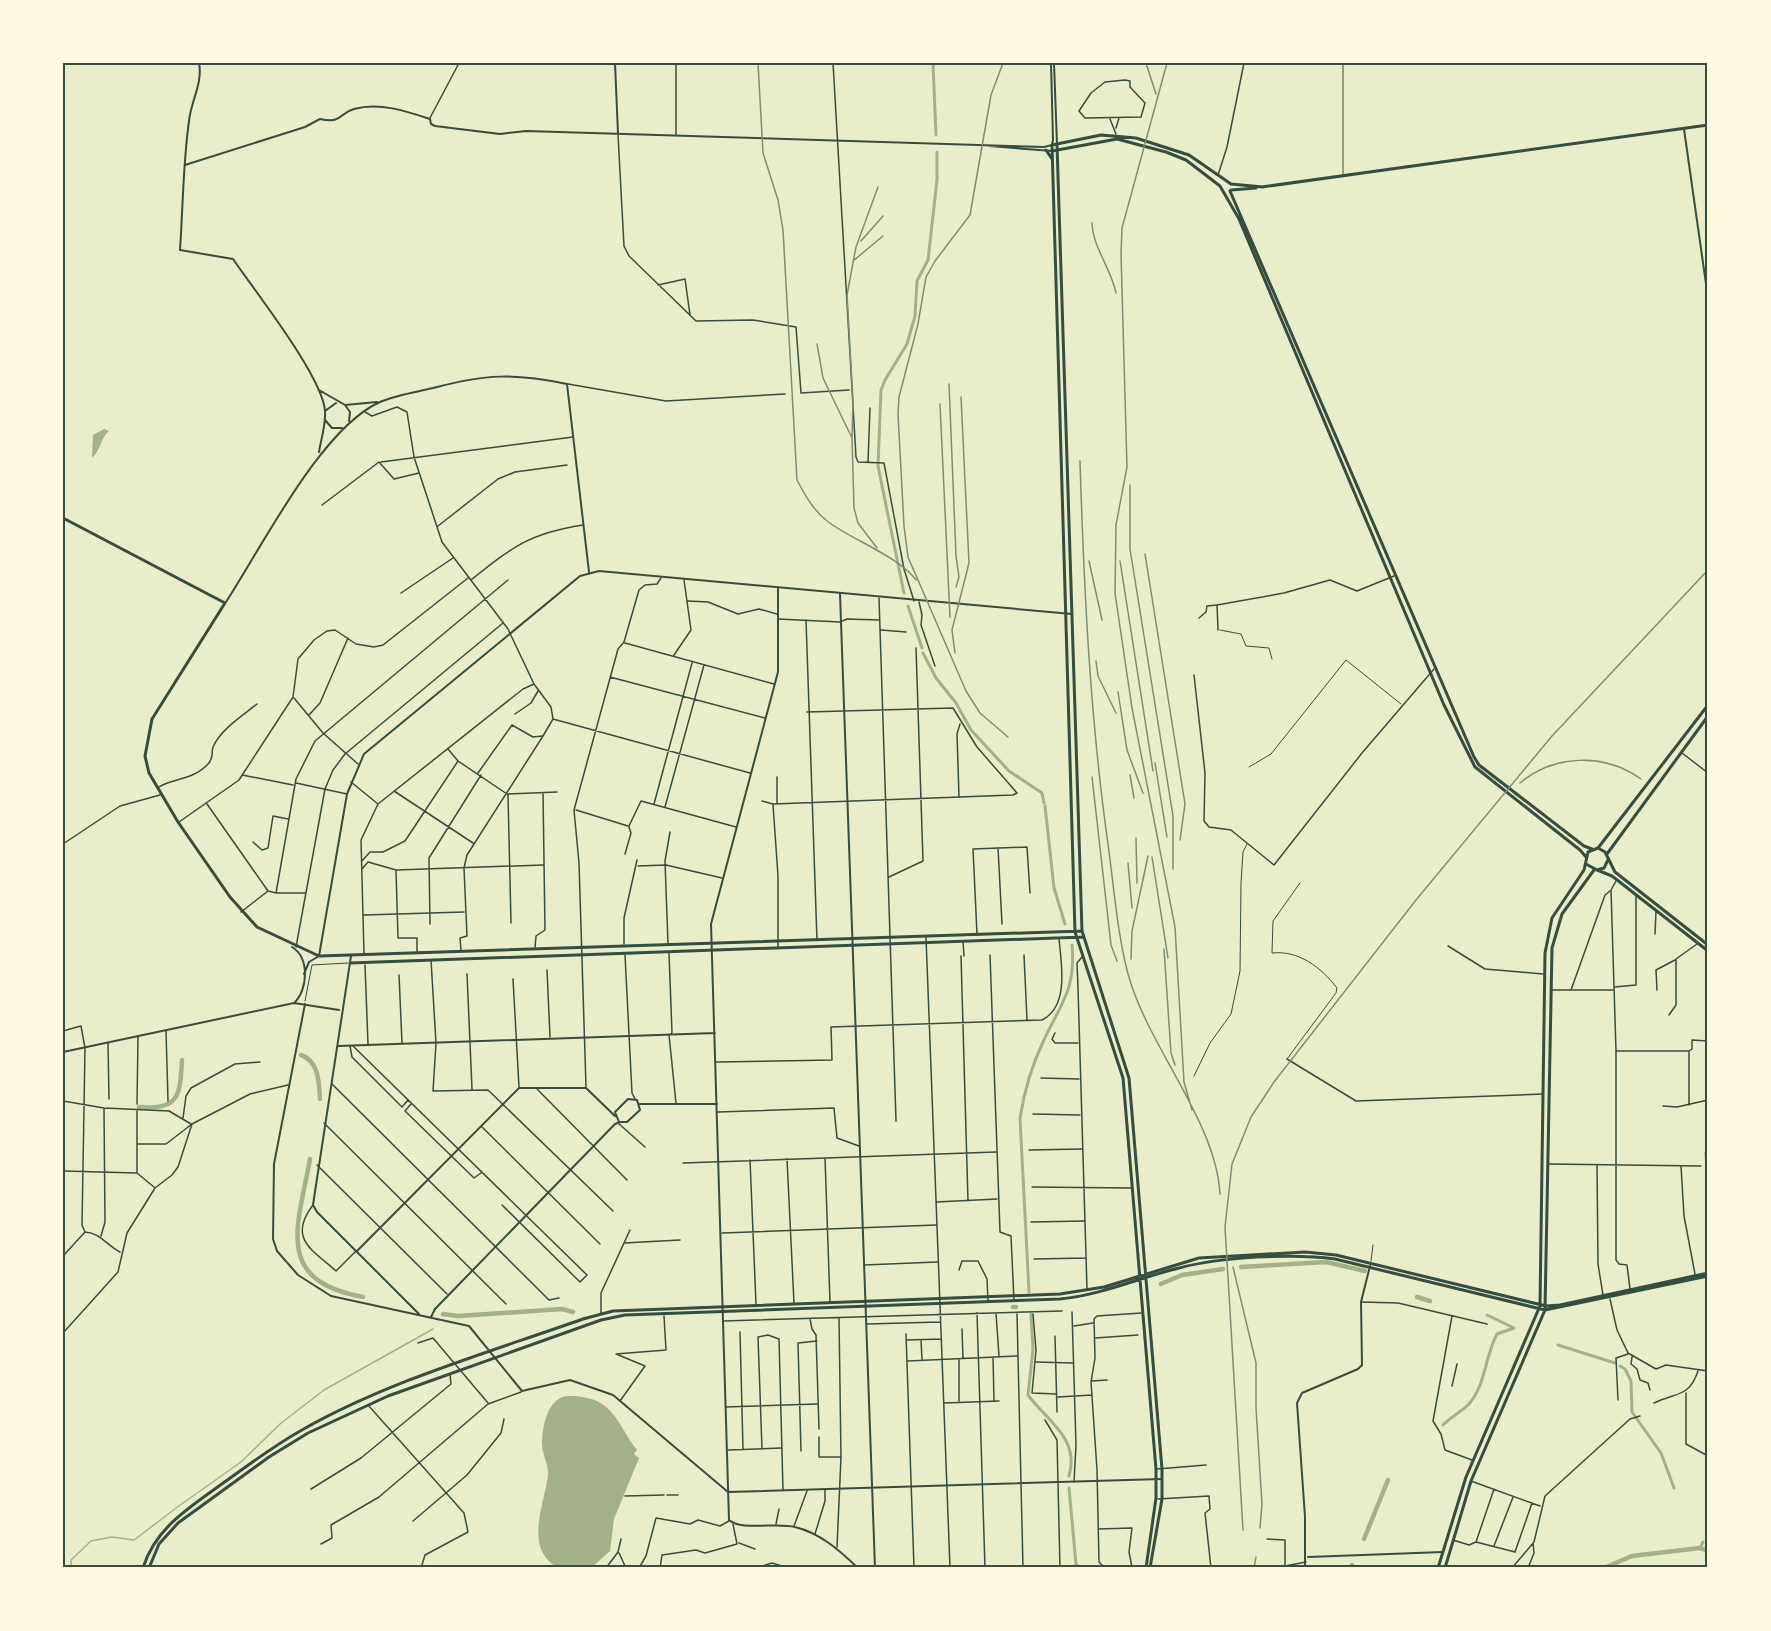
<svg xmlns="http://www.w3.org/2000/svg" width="1771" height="1631" viewBox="0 0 1771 1631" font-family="'Asap Condensed',sans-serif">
<rect width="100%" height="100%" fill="#e9edc9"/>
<path fill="#a3b18a" d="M104,429L109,431C101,437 101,450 92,458L93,435Z
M568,1396C614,1396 615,1421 637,1450L634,1454L639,1458L614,1519L610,1551L591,1568C579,1568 561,1572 551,1563C526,1542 545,1502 548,1475C549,1465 542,1454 542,1444C542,1426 548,1397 568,1396Z"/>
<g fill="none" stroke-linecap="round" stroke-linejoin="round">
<path stroke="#a3b18a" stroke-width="1.5" d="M1705,1153L1706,1164
M176,1508L241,1462L280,1424L324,1390L433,1329
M71,1568V1560L91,1541L112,1537L134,1540L175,1509"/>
<path stroke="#a3b18a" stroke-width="3" d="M933,63L936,135
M904,593L878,466L881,390L885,380L907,344L915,316L917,281L928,260L937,180V152
M908,606L922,648
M923,653L936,678L956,703L971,730L1009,771L1042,793L1044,803
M1045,806L1054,888L1065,924
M1029,1292L1020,1118C1024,1093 1032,1065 1043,1042C1061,1003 1076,990 1072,945
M1031,1314L1033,1349L1028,1395C1047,1421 1080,1438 1069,1476
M1487,1315L1512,1327
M1558,1345L1615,1363
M1620,1366L1625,1369L1631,1381L1632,1412L1661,1453L1674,1488
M1443,1425C1451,1417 1461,1412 1469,1404C1486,1384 1485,1356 1497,1334L1514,1328
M1069,1488L1076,1564L1079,1568
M1700,1548L1703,1542"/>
<path stroke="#a3b18a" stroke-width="4.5" d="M301,1055C319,1061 319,1083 320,1099
M139,1107C180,1111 180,1094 182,1060
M310,1159C298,1226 273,1281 363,1297
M1241,1267L1326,1262L1365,1271
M1161,1284L1182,1275L1223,1269
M1417,1297L1430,1301
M1013,1307H1016
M443,1314L458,1316L562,1309L573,1312
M1364,1539L1388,1480
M1350,1568L1352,1565
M1604,1568L1632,1556L1700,1548L1708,1551"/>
<path stroke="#344e41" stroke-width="1" d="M1343,63V174
M1220,630L1241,634L1246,646L1269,648L1272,659
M1249,767L1271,754L1346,660L1401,704
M305,1001L312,965L348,963
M1287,1059L1336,993L1337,988C1321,967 1298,950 1272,953L1273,921L1300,883
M1194,1076L1210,1043L1231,1014L1240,971L1241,883L1243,852L1247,844
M1371,1261L1373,1245"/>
<path stroke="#344e41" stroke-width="1.5" d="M667,1495H678
M625,1496L664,1495"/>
<path stroke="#344e41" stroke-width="1.5" d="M676,63V135
M833,63L856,457L858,462L884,463L904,569L914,601
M1125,80L1130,81V87L1145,103L1141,117L1085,118L1079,111L1091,93L1105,82Z
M430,118L459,63
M1110,119L1116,134
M1116,128L1119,118
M618,135L624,246L629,256L696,321L753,320L796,327L801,393L849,390
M1218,175L1227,147L1244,63
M658,285L685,279L690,315
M568,384L666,401L785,394
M365,412L372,416L397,407L407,412L414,457L442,542L508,629L534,684L551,707L553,719L543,736L467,855L464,868L467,936L460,938L461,951
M381,462L573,437
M868,462L870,408
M322,505L379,462L394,479L419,473
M438,526L498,479L515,472L567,465
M471,580C512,547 530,533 583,525
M401,593L453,558
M879,598L896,1121
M688,601L708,602L738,614L759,609L777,614
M919,602L922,615L921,625L935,666
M1199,618L1206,612L1207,606L1217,605
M778,619L840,622L847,619L879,620
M806,620L817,940
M881,630L906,632
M1218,630L1217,605L1284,593L1330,580L1357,591L1394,576
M625,643L774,684
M674,655L691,630L684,580
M1194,675L1205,773L1204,821L1209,827L1231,830L1274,865L1362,753L1434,669
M610,677L765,718
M294,698L323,733L358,764
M515,714L531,703L538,691
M309,715L320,703L348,638
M553,719L750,773
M448,749L458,761L507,794L557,792
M1682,753L1708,773
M478,773L512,725L533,737L542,736
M242,775L293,785
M777,777V803
M351,782L378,804L361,840L364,954
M296,783L347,794
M159,787C172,778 192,781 208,764C214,758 211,754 213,747C221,729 242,716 257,704
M394,791L473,843
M508,795L511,923
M959,797L957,734L960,724
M762,801L773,804L1013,795L1017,793L977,747L953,708L807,712
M207,804L268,891L241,912
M378,804L523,689L534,684
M654,804L692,663
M773,805L778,876V947
M665,807L704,665
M576,810L628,826
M179,822L239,780L293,697L298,659L314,640L327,631L335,630L356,644L374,647L383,645L468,578
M629,826L641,801L736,827
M253,842L262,850L268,848L273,816L288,819
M63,844L120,806L160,795
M998,848L1002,924
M625,854L631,833L629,827
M362,861L370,852H383L405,841L458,761
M638,866L666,865L722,878
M362,869L368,862L396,870L543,865
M396,871L398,938H417V953
M889,877L923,861L916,648
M1616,881L1611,890L1616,1051V1260L1619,1264L1627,1265L1630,1289
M268,891L276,893L296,779L315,741L508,580
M277,893H305
M364,915L464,912
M430,924L429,858L481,775
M977,934L973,849L1027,847L1030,893
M1655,934L1656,911
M926,937L950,1568
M963,942L964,956
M624,944V918L637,860
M668,944L665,861L670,832
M1448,946L1485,969L1543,974
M296,947L325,789L333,770L345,754L503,623
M535,948L536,936L545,930L543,793
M669,953L672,1033L669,1035L676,1103
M625,955L632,1093L635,1099
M990,955L1000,1232L1011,1236L1014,1301
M1024,955L1027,1020
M961,956L968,1201
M1082,957L1077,963L1078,988L1087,1289
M431,960L436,1043L433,1091L488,1090L613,1211
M365,965L368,1044
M547,970L550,1037
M467,974L472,1089
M399,975L402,1043
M513,979L519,1087
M1614,987L1636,985V896
M1552,990H1613
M1571,990L1605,895L1610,891
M1657,990L1656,970L1675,960
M1669,1015L1676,1005V959L1697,944
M63,1031L81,1026L85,1048L82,1225L85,1232
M166,1031L168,1101
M1055,1033L1052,1039L1055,1043H1078
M108,1043L109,1099
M350,1046L352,1057L402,1107L408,1100
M353,1046L587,1275L580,1282L502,1205
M1617,1051H1689L1692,1049V1040L1708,1041
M1689,1052V1105
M1287,1059L1356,1101L1543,1094
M716,1062L832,1060L831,1027L1042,1020C1070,1006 1061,962 1059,939
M1041,1078L1079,1079
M332,1084L549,1300L559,1298
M586,1087L579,863L574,810L618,649L624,642L639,590L645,585L657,584L661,578
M537,1089L627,1180
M63,1101L104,1108L169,1111L191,1124
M137,1104L138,1036
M411,1104L405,1111L474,1178L481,1173
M1663,1106L1677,1107L1708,1100
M718,1112L834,1108L837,1138L859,1146
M1033,1114L1080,1115
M183,1118L186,1096L191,1088L235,1064L260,1062
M324,1123L506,1304
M618,1123L645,1147
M482,1127L600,1244
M138,1144H166L192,1124L250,1094L288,1085
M1029,1150L1082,1149
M825,1158L830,1302
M787,1159L794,1303
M750,1160L756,1304
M683,1163L996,1152
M1549,1164L1701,1166
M317,1165L447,1294
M1597,1165L1598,1264L1603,1295
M1681,1166L1684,1216L1695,1274
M63,1171L137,1173
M137,1172V1111
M137,1173L154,1187
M1032,1187L1131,1188
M936,1202L997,1199
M313,1205C287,1239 313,1250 336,1271L356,1251
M1031,1222L1084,1221
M722,1233L936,1225
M101,1236L105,1222L104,1108
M624,1243L680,1240
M63,1256L85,1232C101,1233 106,1245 120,1252
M1034,1259L1086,1258
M864,1265L937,1262
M959,1270L962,1261H978L987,1279L988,1302
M1610,1299L1617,1330L1628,1353L1656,1369L1666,1365L1708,1371
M1362,1302L1398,1303L1487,1324
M1072,1312L1076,1445L1074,1482
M601,1313V1293L630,1230
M977,1313L985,1568
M996,1313L999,1356
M1017,1314L1023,1568
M1033,1314L1036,1350L1032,1393L1056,1394
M1452,1316L1433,1421L1441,1434L1445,1450L1472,1460
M810,1319L812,1329L816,1335L819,1429
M723,1321L1062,1311
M867,1324L940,1322
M1074,1326L1093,1323
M962,1329L963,1358
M740,1332L743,1449
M63,1333L118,1272L127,1233L155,1188L172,1175L178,1167L192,1124
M906,1334L914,1568
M1055,1336L1057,1412
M1095,1338L1138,1335
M907,1340L941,1339
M921,1340L922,1359
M418,1343L433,1338L488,1403
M993,1357L994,1400
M1632,1357L1631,1364L1637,1369L1640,1380L1648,1383L1650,1390
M908,1361L1017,1356
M1036,1362L1073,1363
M1092,1381L1107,1380
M1452,1386L1457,1364
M1686,1393V1444L1708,1456
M1058,1397L1092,1395
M1618,1400L1616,1358L1628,1354
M620,1401L645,1366L616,1354L666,1350L664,1316
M959,1401V1359
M944,1403L999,1401
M1654,1403C1676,1392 1689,1398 1698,1371
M368,1405L464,1513L468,1532L425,1555L421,1568
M726,1407L817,1404
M1045,1420L1057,1440L1060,1568
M819,1437V1457H841
M762,1449L758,1337L768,1335L779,1339L783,1490
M728,1450L781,1448
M801,1451L798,1343L817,1341
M1157,1469L1206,1465
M1471,1481L1540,1506
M311,1489L361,1458L451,1384L450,1374
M1158,1499L1209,1496L1210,1509L1205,1513L1211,1568
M413,1521L467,1475L501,1433L504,1419
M776,1524L779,1509
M794,1526L807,1491
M1098,1529L1132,1528L1129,1552L1132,1567L1139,1568
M815,1534L825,1501V1490
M1267,1539L1285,1540V1566L1306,1562
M1453,1540L1469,1545L1476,1542L1494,1489
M1476,1542L1515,1552L1532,1503
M739,1543L755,1549
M321,1544L332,1538L331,1525L379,1497L488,1404L521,1392
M1494,1546L1513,1497
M837,1547L841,1457L839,1318
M619,1553L626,1568
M606,1568L618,1552L621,1539
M639,1568L646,1556L656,1518L690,1524L698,1520L720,1526L729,1521
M660,1568L662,1555L696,1550L705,1553L737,1544L733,1524
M726,1568H743
M748,1568H750
M756,1568L772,1563L789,1568
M1105,1568L1099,1562L1097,1470L1091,1382L1095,1358L1094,1319L1097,1316L1141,1313
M1226,1568L1240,1566
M1512,1568L1534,1542L1545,1496L1630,1419L1640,1416
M1528,1568L1534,1553L1533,1543"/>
<path stroke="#344e41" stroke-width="2" d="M199,63C203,83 191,101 189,121C183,163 183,207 180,250L233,259C254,290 323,377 325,411C326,425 321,439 319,452
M615,63L618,134
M1054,63L1057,144
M1684,129L1708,298
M989,146L1052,151
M185,165L305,127L320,119C343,124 338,113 354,109C379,102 406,111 430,119L431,124L435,126L500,134L526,131L1044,147L1052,145L1053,140L1051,63
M319,390L345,405L377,402
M345,405L350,412L349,421
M325,411L336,403
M325,420L332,428H342
M778,588V672L711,924L729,1520C740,1531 778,1522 795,1527C820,1533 839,1550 858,1568
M226,602C262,547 321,428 380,402C396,395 416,392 433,388C486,374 513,373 567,384L589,572
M338,1046L715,1033
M628,1099L637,1100L640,1110L627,1122H619L615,1112Z
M640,1104H717
M357,1251L519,1088H586L615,1116
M431,1317L435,1309L615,1124L620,1122
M1308,1557L1443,1552
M1305,1568V1517L1297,1403L1302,1393L1358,1369L1362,1365L1361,1302L1370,1266"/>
<path stroke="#344e41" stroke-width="2" d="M840,594L875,1568
M292,947C310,958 308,990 294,1003
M351,956L313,1205L317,1212L419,1314
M304,974L309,962L319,956L347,794L364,754L580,576L599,571L1072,614
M305,1004L274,1164L273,1239L277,1251L298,1275L331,1296L469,1326L522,1391L570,1380L613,1395L728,1492L1162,1479
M63,1052L294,1003L339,1010"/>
<path stroke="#344e41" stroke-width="3" d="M1057,145L1082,931L1129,1078L1162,1469V1499L1150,1568
M1046,150L1052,159
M1052,151L1117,139L1166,152L1186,160L1220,186L1239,219L1444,705L1475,767L1580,850L1586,857
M1262,187L1708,125
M1231,190L1256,188
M1230,191L1474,757L1479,765L1584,846L1592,849
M63,518L225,603L152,719L145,756L149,773L178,822L230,897L257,927
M1598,848L1708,705
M1607,854L1708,716
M1586,864L1597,870L1604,868L1608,860
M1597,870L1612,876L1708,951
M257,927L319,956L1082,931
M350,963L1083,937
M143,1568C155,1529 187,1509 219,1486C246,1467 273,1446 302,1430C388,1381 490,1352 583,1319L613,1311L1060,1294L1104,1287L1199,1258L1305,1252L1336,1255L1546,1306L1560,1305L1708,1273
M149,1568L159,1544L178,1523L269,1457L308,1433L388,1396L601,1320L625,1315L1060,1299C1102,1295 1138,1278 1179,1268C1220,1257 1294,1253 1335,1259L1545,1310L1708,1276
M1146,1568L1156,1498V1469L1123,1078L1075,932L1052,145L1101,135L1136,138L1189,155L1231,184L1263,187
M1438,1568L1466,1477L1540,1306L1545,953L1552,918L1584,870L1588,852L1598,848L1605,852L1615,872L1708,945
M1445,1568L1471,1481L1545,1310L1552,948L1562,914L1594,870"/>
<path stroke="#7c8e77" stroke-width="1.5" d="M758,63L763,153L778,200L783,230L797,480C805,495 813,510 827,521C850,539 900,557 916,580
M1003,63L991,95L970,215L935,261L926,277L918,324L899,397L898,414L904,526L908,557L966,691L980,713L1008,737
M1146,63L1156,94
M1167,63L1122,228L1121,254L1127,467L1116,525L1115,593L1132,708L1175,927L1184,1082L1192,1110
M1092,223C1093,248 1111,268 1116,293
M861,241L883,216
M853,261L883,236
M817,344L823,378L852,438L854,508L858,523L877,548
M949,384L956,556L959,577L956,587
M940,404L950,617
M852,438L853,401L847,295L856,247L878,187
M1080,461C1084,590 1090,717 1108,844C1114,887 1117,932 1128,974C1148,1047 1216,1121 1220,1194
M1130,485V549L1173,816V869
M1145,554L1185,804L1180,840
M1089,561L1102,620
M1120,561L1153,771
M955,653L952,630L969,563L961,397
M1096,661L1098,676L1116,713
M1118,692L1127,750L1143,793
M1155,763L1167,837
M1130,775L1134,798
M1092,777L1111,945L1117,961
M1520,783C1554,754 1605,753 1641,779
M1136,838L1137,883
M1152,857L1168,958
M1128,863L1132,908
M1164,949L1171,1053L1175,1065
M1131,959L1132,931L1148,856
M1233,1267L1256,1363V1408L1262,1504L1260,1528
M1243,1530L1225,1227L1232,1164L1251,1117L1274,1082L1416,900L1552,736L1708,570
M1254,1568L1256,1557"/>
</g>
<rect width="1771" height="1631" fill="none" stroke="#fefae0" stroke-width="129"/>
<rect x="64" y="64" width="1642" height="1502" fill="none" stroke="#344e41" stroke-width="2"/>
</svg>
